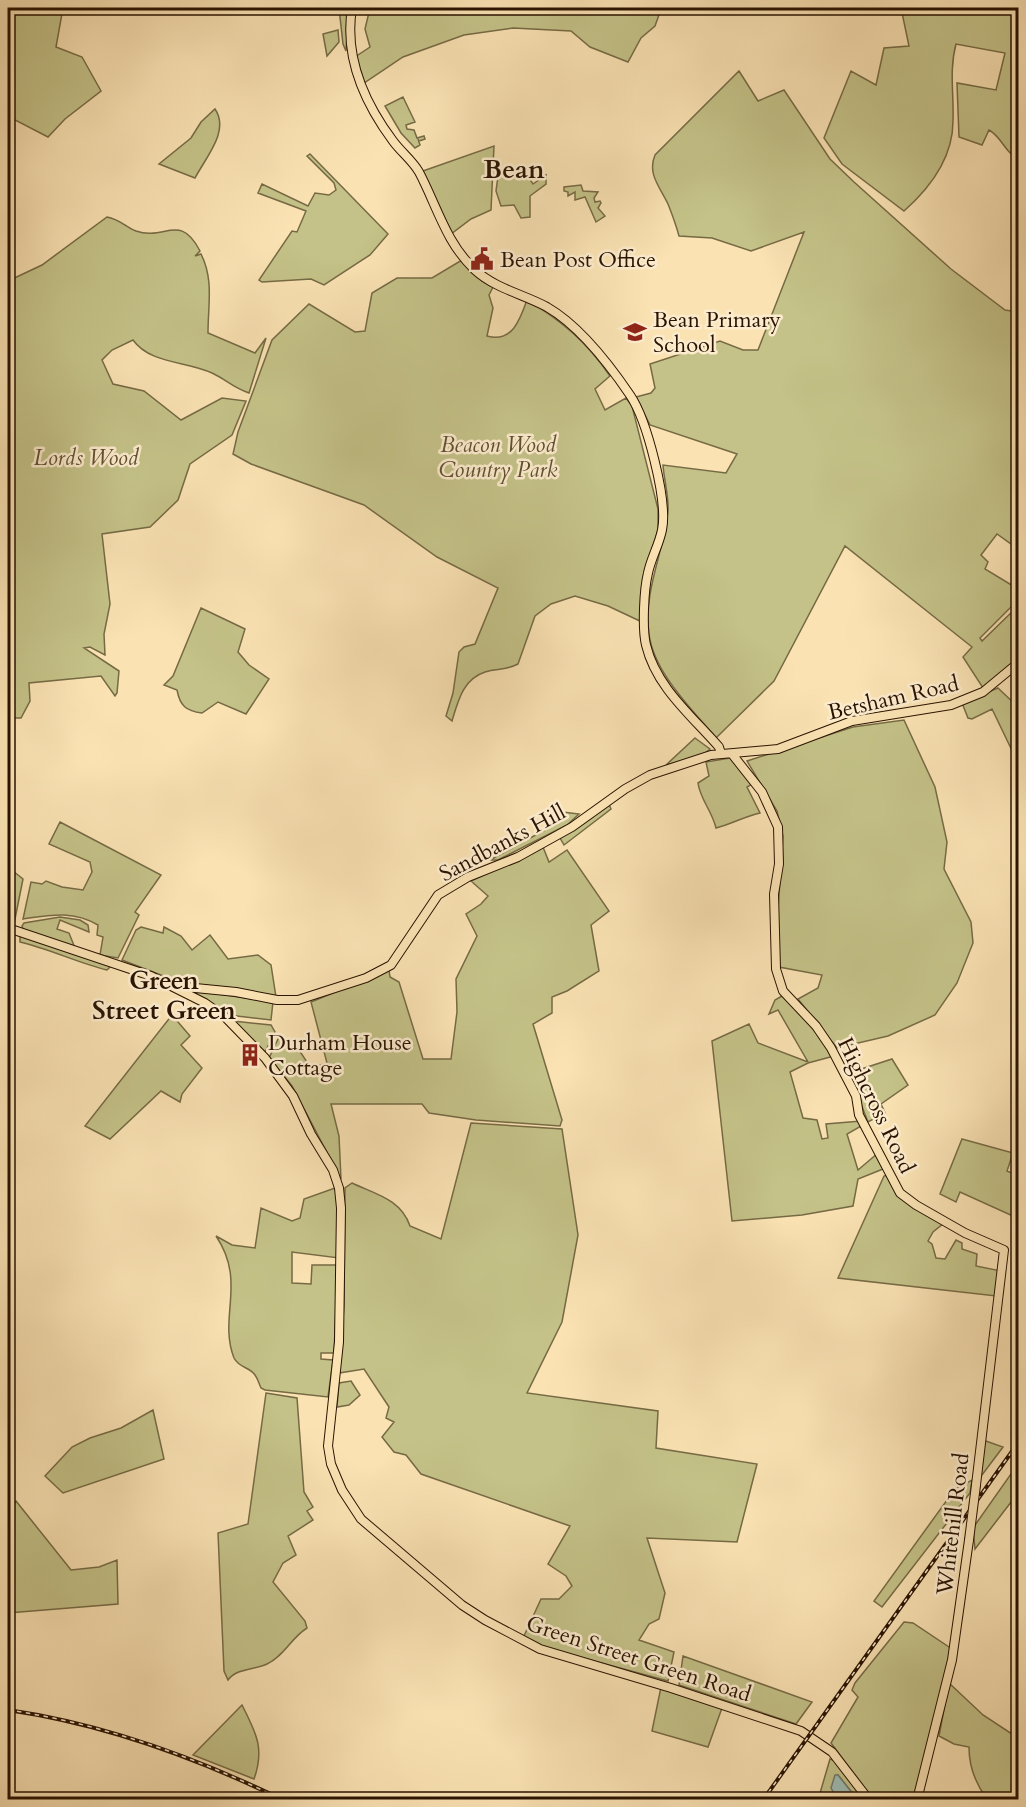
<svg xmlns="http://www.w3.org/2000/svg" width="1026" height="1807" viewBox="0 0 1026 1807" font-family="Cardo,serif">
<rect width="100%" height="100%" fill="#fae2b3"/>
<filter id="stains"><feTurbulence type="fractalNoise" baseFrequency=".00333" numOctaves="4"/><feColorMatrix values="0 0 0 0 .2 0 0 0 0 .09 0 0 0 0 .02 0 0 0 .5 -.17"/></filter>
<radialGradient id="worn" r=".72"><stop offset=".6" stop-color="#630" stop-opacity="0"/><stop offset="1" stop-color="#630" stop-opacity=".3"/></radialGradient>
<path fill="#c4c288" stroke="#766a44" stroke-width="1.5" d="M8,8H63L56,47L82,57L101,91L65,119L48,137L15,120L8,110Z
M339,8H349L346,51L343,44Z
M370,8H668L660,12L655,26L641,38L628,62L590,47L571,31L513,28L464,35L403,57L364,83L355,57L370,47L365,29Z
M901,8H1018V159C1005,153 1002,137 989,130L982,145L959,137L957,83L996,90L1005,53L956,44C949,70 954,94 953,121C953,158 930,188 904,211L842,164L824,138L851,71L876,85L884,48L909,46Z
M338,30L339,42L327,56L323,34Z
M739,71L758,101L784,90L830,159L854,182L951,269L1005,310L1018,312V549L997,534L981,555L988,562L985,569L1018,589V600L980,638L982,641L1018,606V659L983,688L963,657L972,647L845,546L774,681L716,738C692,709 654,673 649,634C643,591 664,552 668,511C669,497 664,480 663,465L726,473L737,454L650,425L636,397L651,393L655,388L650,364L720,341L743,350H758L804,232L751,251L712,238L679,236C676,225 672,214 668,204C660,187 647,174 655,155Z
M403,97L415,122L406,125L407,129L414,130L417,138L424,136L425,139L419,141L418,139L420,145L415,148L401,133L385,106Z
M215,109C230,131 206,157 195,178L159,164L191,138L201,122Z
M494,146L491,210L471,219L451,234L423,171Z
M310,154L388,234L370,255L324,285L311,279L262,282L259,280L292,231L297,232L306,211L258,193L262,184L308,206L315,193L329,195L336,190L334,183L307,156Z
M527,175L533,184L546,175V184L530,196V217L521,218L514,205L501,206L496,191L498,176Z
M581,185L583,191L598,192L594,198L595,202L600,201L601,203L598,208L605,216L596,222L585,197L575,200V192L568,196V192L564,191V187Z
M107,217C119,219 126,227 136,231C165,241 180,212 200,251L195,256L201,254C214,280 208,304 208,333L255,353L266,338L249,393C232,387 227,380 212,373C187,361 150,364 133,340L112,350L102,360L113,384L144,391L181,420L222,398L246,401L232,435L190,464L178,500L150,527L102,534L110,604L104,634L105,655L90,647L84,648L119,671L117,693L115,696L101,676L29,683L30,701L21,718H8V281L42,265Z
M462,260L482,281L493,287L489,295L493,308L487,336C512,343 520,320 527,300C563,321 587,343 610,376L595,389L605,410L626,398L632,406L658,509V530L645,572L642,622L608,606L575,596L551,604L535,616L518,664C504,671 497,668 485,672C463,679 458,701 452,721L446,716L453,693L459,652L464,647L475,644L498,588L437,557L364,505L251,464L233,454L238,432L272,340L309,304L355,332L365,331L372,293L397,278H432Z
M201,608L245,629L238,652L249,665L269,679L246,714L218,702L202,713C186,711 180,706 177,690L164,685L173,676Z
M998,688L1018,707V763L992,709L972,719L968,718L962,703Z
M904,720L935,787L947,842L944,869L971,922L973,943L957,983L935,1015L888,1036L837,1048L798,999L818,988L822,975L779,967L778,910L783,836L777,811L747,761L853,727Z
M695,738L710,749L703,755L666,765Z
M730,758L754,783L747,787L760,813C743,817 732,824 716,828C712,811 700,799 698,783L709,776L706,762Z
M608,802L611,809L564,845L560,838Z
M554,811L579,814L567,825L498,860H490L554,825Z
M60,822L161,875L135,912L139,915L118,958L100,955L103,937L97,935L98,925C73,910 50,915 23,919L31,882L42,884L46,881L62,887L83,890L92,872L90,862L49,844Z
M543,847L549,862L567,850L609,911L591,925L599,971L567,991L552,997V1013L533,1024L562,1120L560,1126L476,1120L429,1113L422,1104H331L339,1136L341,1179L292,1086L269,1058L279,1037L297,1047L311,1068L327,1063L311,1002L389,970L390,977L399,982L423,1059H451L457,1012L456,979L477,936L466,914L481,904L488,896L471,881Z
M8,867L23,879L14,924L8,922Z
M60,917L80,920L88,925L89,932L60,920L57,929L69,933L75,948L23,929L22,926L24,923Z
M141,927L163,933L164,927L181,936L192,950L210,935L228,959L258,955L271,965L276,997L179,982L122,960L136,930Z
M20,936L111,966L107,970C78,963 50,949 20,942Z
M185,989L273,1002L271,1020L228,1015Z
M782,996L794,1004L834,1056L808,1063L790,1072L803,1118L817,1120L822,1139L828,1138L826,1124L861,1121L863,1125L847,1134L858,1170L878,1153L883,1169L858,1179L853,1206L802,1215L732,1221L712,1041L749,1024L758,1043L808,1062L778,1010L769,1014L775,1000Z
M172,1015L190,1036L181,1045L202,1068L182,1094L180,1102L161,1091L110,1139L85,1126Z
M233,1021L271,1025L275,1032L265,1052Z
M892,1059L908,1085L881,1104L885,1113L868,1122L849,1073Z
M471,1123L562,1129L578,1235L562,1322L527,1393L658,1411L656,1448L757,1464L737,1542L647,1538L665,1593L659,1619L649,1624L639,1640L674,1652L668,1681L546,1648L523,1638L541,1599H559L572,1586L566,1576L548,1564L570,1526L421,1474L406,1455L394,1452L382,1437L394,1422L386,1418L389,1407L364,1369L339,1373L344,1305L345,1188L352,1183C375,1194 401,1199 410,1226L441,1239Z
M962,1139L1013,1153L1007,1171L1012,1173L1018,1154V1210L1015,1217L960,1192L956,1202L940,1194Z
M887,1175L894,1188L944,1223L933,1232L928,1241L932,1244L936,1258L945,1259L956,1240L962,1243V1249L977,1254L976,1266L1001,1271L996,1296L838,1278L884,1176Z
M335,1188L338,1204L339,1258L292,1252V1283L311,1284L312,1265H338L334,1353H321V1359L333,1360L328,1397L265,1390L261,1388C259,1384 258,1379 255,1375C250,1367 239,1368 234,1358C218,1317 247,1282 216,1236L232,1245L255,1248L261,1208L292,1221L300,1218L304,1199Z
M351,1381L360,1395L349,1405L337,1407L339,1383Z
M266,1393L297,1398L304,1492L313,1507L307,1511L313,1520L288,1536L296,1555L283,1563L273,1582L305,1621L307,1628C291,1638 284,1656 267,1664C254,1670 237,1668 228,1680L224,1671L218,1533L248,1524Z
M153,1410L164,1459L63,1493L45,1476L72,1447L90,1438L121,1428Z
M983,1440L1003,1447L979,1479Z
M1018,1464V1493L975,1549L973,1528Z
M972,1480L970,1493L882,1607L874,1601L955,1489Z
M16,1501L71,1570L99,1567L117,1560L118,1604L8,1613V1551L11,1555L13,1553L8,1548V1506Z
M904,1622L913,1623L952,1649L915,1799H873L831,1743L858,1697L852,1690L855,1683Z
M683,1656L812,1702L796,1724L679,1685Z
M949,1683L983,1715L1018,1738V1799H987C975,1783 969,1767 969,1747L954,1744L939,1736Z
M661,1687L722,1708L708,1747L652,1731Z
M242,1705C256,1733 265,1748 254,1779L193,1755Z
M830,1759L836,1761L864,1799H857L838,1775L833,1793L843,1799L818,1800Z"/>
<path fill="#9fbdb4" stroke="#70796c" stroke-width="1.5" d="M835,1775H838L857,1799C846,1800 836,1799 831,1788Z"/>
<g fill="none" stroke-linecap="round" stroke-linejoin="round">
<g stroke="#291200" stroke-width="10">
<path id="major" d="M352,8C344,57 364,102 393,141C401,152 412,160 419,172C437,206 446,243 475,270C496,289 523,294 547,307C580,326 609,364 630,395C647,420 668,501 662,530C659,545 651,558 648,573C644,589 642,628 646,645C656,687 692,716 719,747L721,754
M732,754L762,792L778,827L779,864L774,894L776,969L783,991L816,1026L831,1048L856,1096L859,1115L900,1193L916,1205L965,1233L1004,1250L976,1485
M8,928L151,976L205,1003L225,1017L265,1058L293,1096L311,1134L333,1170L339,1188L341,1208L339,1342L328,1446L331,1464L342,1490L361,1519L462,1605L485,1620L540,1649L671,1688L801,1731L832,1752L869,1800
M175,986L236,992L277,1000H298L366,978L391,965L438,895L468,877L518,857L572,827L625,789L650,775L711,755L778,749L852,721L951,705L983,692L1018,663
M917,1800L952,1660L969,1540"/>
</g>
<use href="#major" stroke="#fae2b3" stroke-width="8"/>
<g stroke="#291200" stroke-width="4">
<path id="rail" d="M8,1710C104,1724 195,1757 283,1800
M763,1800L1018,1443"/>
</g>
<use href="#rail" stroke="#fcecce" stroke-width="1.5" stroke-dasharray="4.5" stroke-linecap="butt"/>
<g stroke="#291200" stroke-width="10" stroke-linecap="butt">
<path id="major-bridge" d="M969,1540L976,1485"/>
</g>
<use href="#major-bridge" stroke="#fae2b3" stroke-width="8"/>
</g>
<defs>
<g id="civic-bare" transform="scale(1.8)"><path d="M-.6-6.5H3V-4.5H.6V-3L4-1V1h2V6H-6V1h2V-1L-.6-3ZM-1.2 2.5V6h2.4V2.5Z" fill="#8f2418" stroke="#fcecce" stroke-width="2.5" paint-order="stroke"/></g>
<g id="school-bare" transform="scale(1.8)"><path d="M0-5L7-2L0 1L-7-2ZM-4 1L0 2.5L4 1V4Q0 6-4 4Z" fill="#8f2418" stroke="#fcecce" stroke-width="2.5" paint-order="stroke"/></g>
<g id="building-bare" transform="scale(1.8)"><path d="M-4-6H4V6H1V3H-1V6H-4ZM-2.5-4.3h1.7v1.8h-1.7ZM.8-4.3h1.7v1.8H.8ZM-2.5-1h1.7V.8h-1.7ZM.8-1h1.7V.8H.8Z" fill="#8f2418" stroke="#fcecce" stroke-width="2.5" paint-order="stroke"/></g>
</defs>
<g fill-rule="evenodd">
<use href="#civic-bare" x="482" y="259"/>
<use href="#school-bare" x="635" y="332"/>
<use href="#building-bare" x="250" y="1055"/>
</g>
<g text-anchor="middle" stroke-width="5" stroke-linejoin="round" paint-order="stroke">
<g font-size="22" fill="#291200" stroke="#fcecce" text-anchor="start">
<text x="500" y="267">Bean Post Office</text>
<text x="653" y="327">Bean Primary<tspan x="653" dy="25">School</tspan></text>
<text x="268" y="1050">Durham House<tspan x="268" dy="25">Cottage</tspan></text>
</g>
<g font-size="22" font-style="italic" fill="#5f5030" stroke="#fcecce">
<text x="498" y="452">Beacon Wood<tspan x="498" dy="25">Country Park</tspan></text>
<text x="86" y="465">Lords Wood</text>
</g>
<g font-size="22" fill="#291200" stroke="#fcecce">
<text transform="translate(893 697) rotate(-13)" y="8">Betsham Road</text>
<text transform="translate(502 842) rotate(-28)" y="8">Sandbanks Hill</text>
<text transform="translate(877 1105) rotate(64)" y="8">Highcross Road</text>
<text transform="translate(952 1524) rotate(-83)" y="8">Whitehill Road</text>
<text transform="translate(639 1658) rotate(18)" y="8">Green Street Green Road</text>
</g>
<g font-size="26" font-weight="bold" fill="#291200" stroke="#fcecce">
<text x="514" y="178">Bean</text>
<text x="164" y="989">Green<tspan x="164" dy="30">Street Green</tspan></text>
</g>
</g>
<rect width="1026" height="1807" fill="none" stroke="#fae2b3" stroke-width="30"/>
<rect x="9" y="9" width="1008" height="1789" fill="none" stroke="#291200" stroke-width="3"/>
<rect x="15" y="15" width="996" height="1777" fill="none" stroke="#291200" stroke-width="1.5"/>
<rect width="100%" height="100%" filter="url(#stains)"/>
<rect width="100%" height="100%" fill="url(#worn)"/>
</svg>
